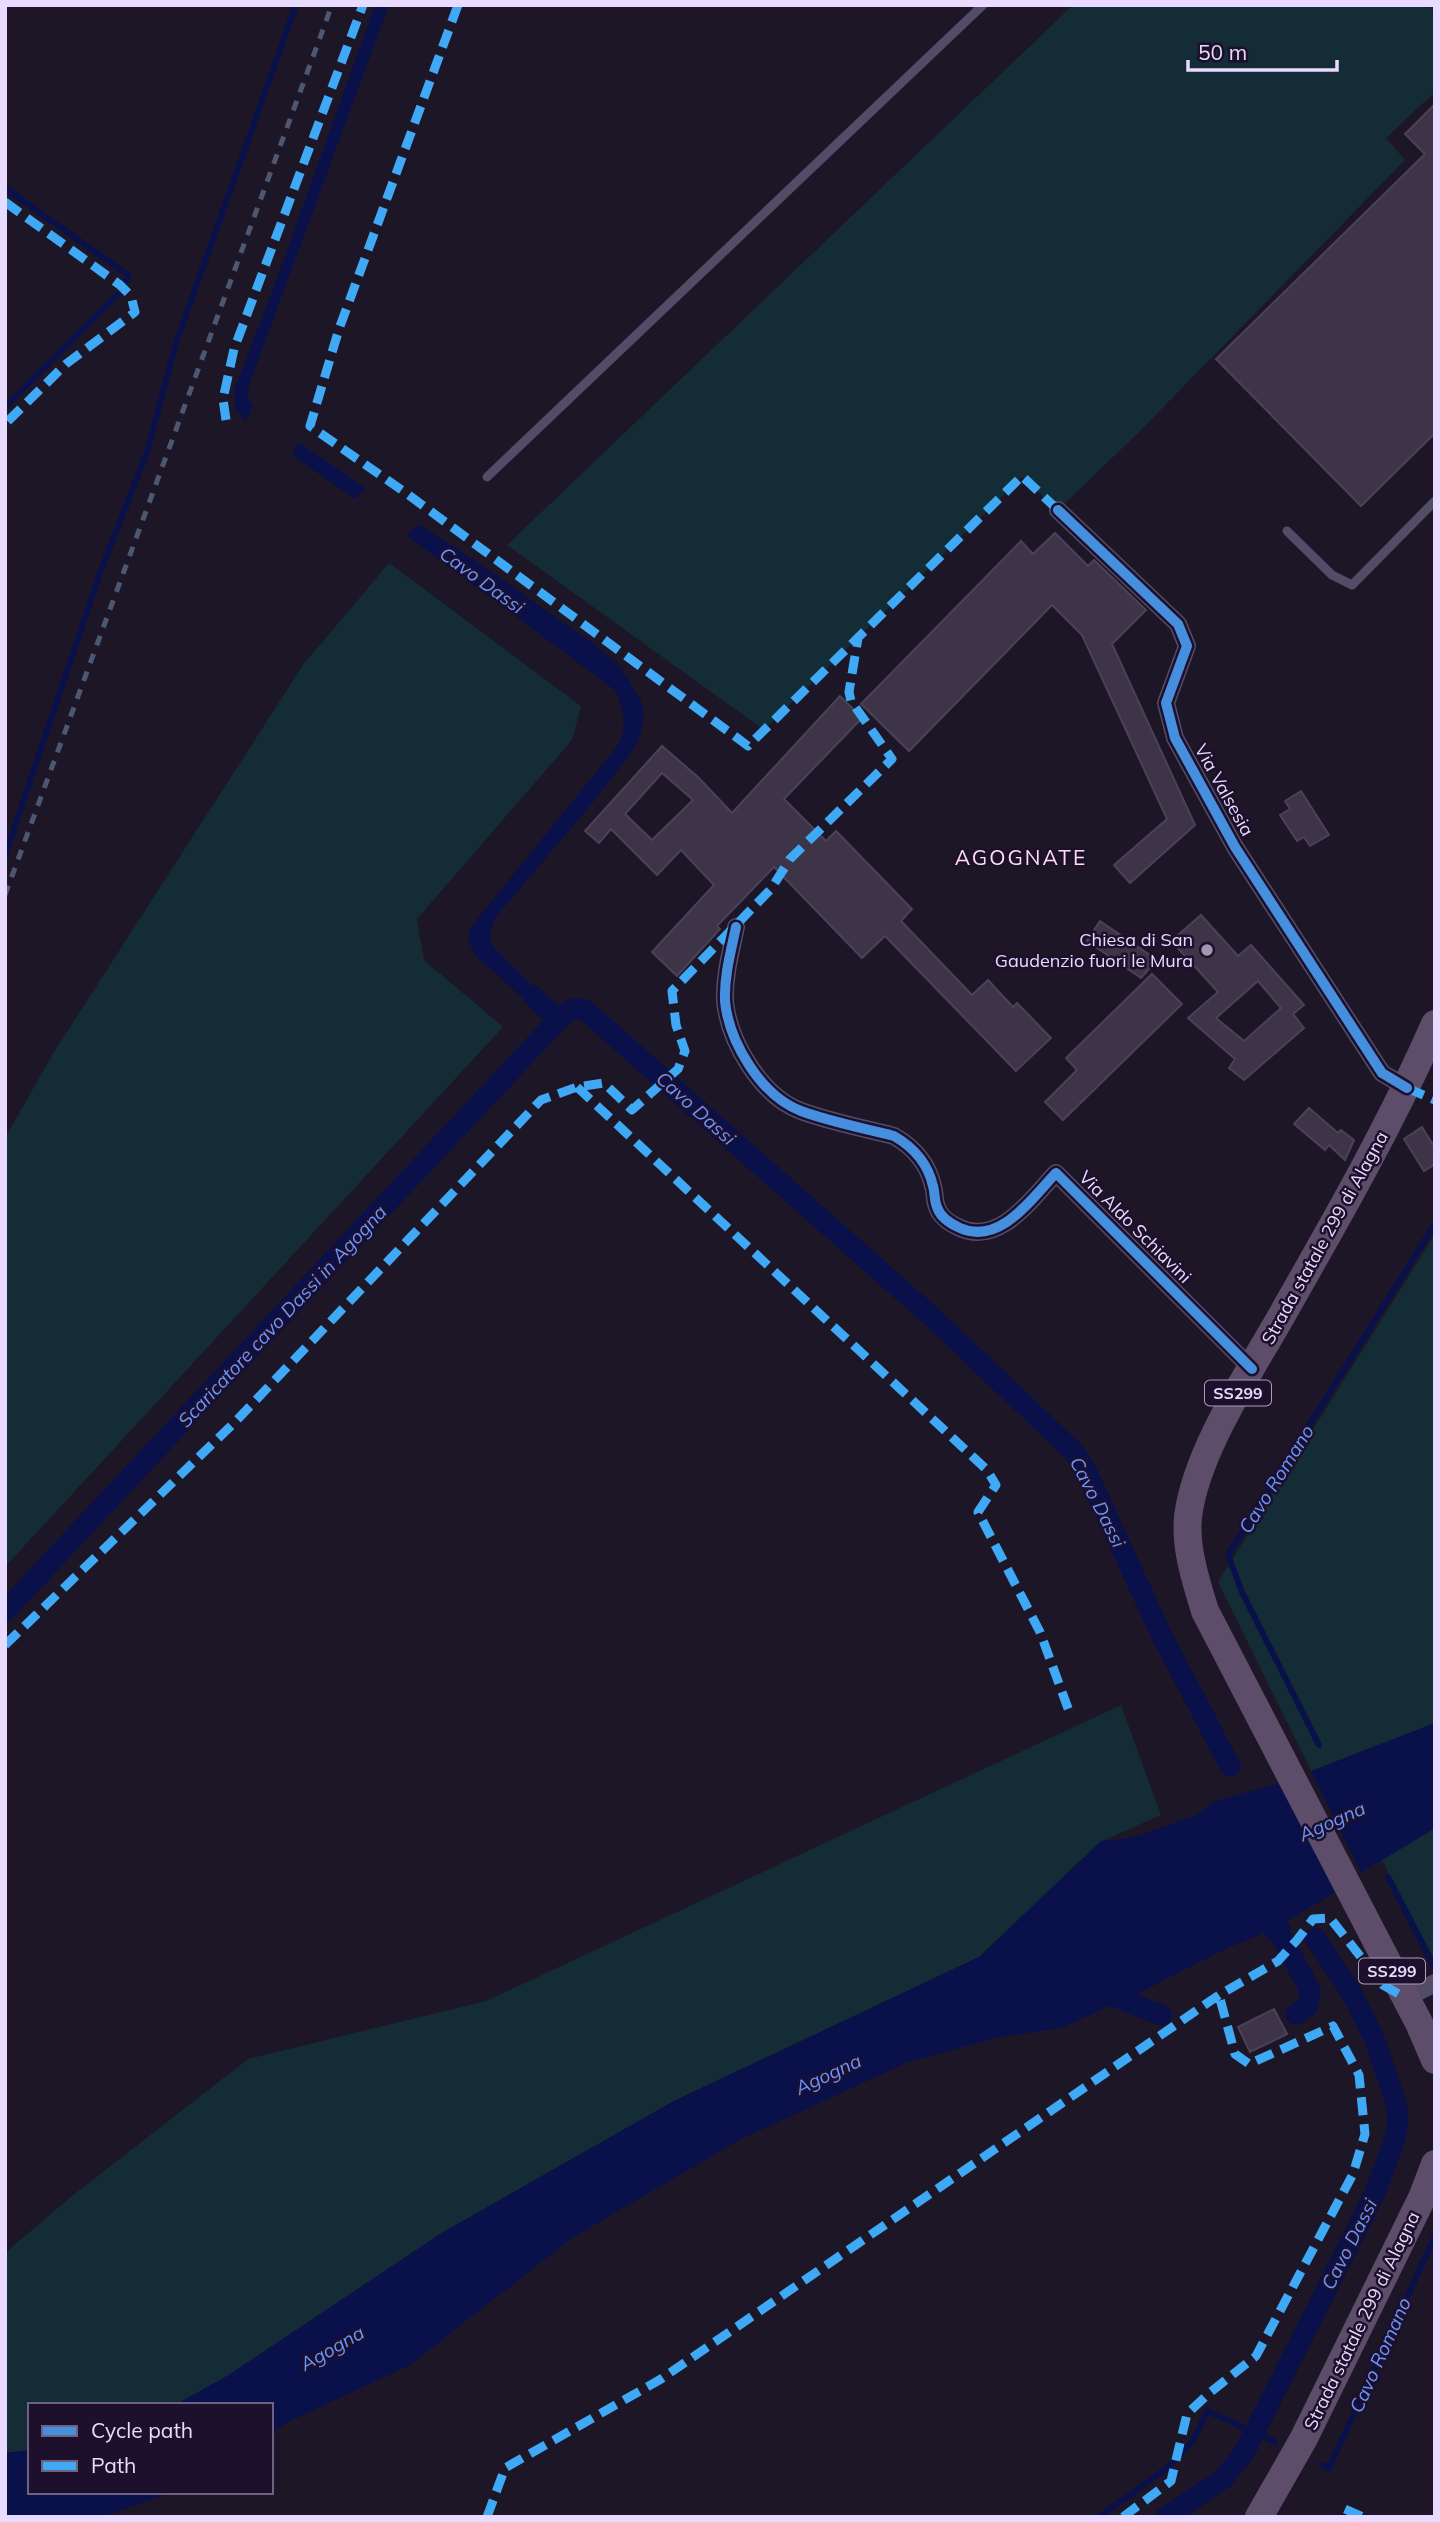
<svg xmlns="http://www.w3.org/2000/svg" width="1440" height="2522" viewBox="0 0 1440 2522" font-family="Mulish,sans-serif">
<rect width="100%" height="100%" fill="#1d1627"/>
<path fill="#132c35" d="M1073,5H1428L1435,12V92L1386,138L1405,160L1138,433L1058,510L1022,477L764,730L507,545Z
M389,563L581,706L572,740L417,919L424,960L503,1027L5,1567V1138L54,1052L303,665Z
M1435,1234V1723L1311,1771L1218,1582Z
M1121,1705L1161,1815L1100,1842L979,1957L674,2101L440,2234L227,2376L175,2405H30V2450L5,2453V2253L68,2199L248,2059L486,2001Z
M1435,1828V1961L1382,1860Z"/>
<path fill="#0a114a" d="M375,5H389L249,385L247,398L253,405L246,422L236,410L234,391L275,284Z
M298,442L366,488L355,499L292,455Z
M418,524L479,563L594,644L620,666L641,700L644,714L641,733L634,749L594,801L495,918L489,938L494,947L556,1010L547,1020L475,955L468,940L470,928L617,746C628,728 624,708 615,690L407,536Z
M1435,1723V1828L1361,1873L1311,1771Z
M1279,1783L1336,1892L1287,1921L1291,1928L1268,1940L1264,1933L1223,1950L1145,1990L1061,2028L1000,2037L908,2062L739,2140L572,2238L410,2365L288,2422L271,2433V2405H175L227,2376L440,2234L674,2101L979,1957L1100,1842L1138,1836L1196,1815L1213,1802Z
M30,2450V2492H173L102,2517H5V2453Z"/>
<path fill="#1d1627" d="M1311,1771L1361,1873L1358,1875L1307,1772Z"/>
<g fill="none" stroke-linecap="round" stroke-linejoin="round">
<path stroke="#0a114a" stroke-width="6" d="M5,188L128,275L126,282
M5,407L118,294
M5,856L100,573L147,452L176,343L296,5
M1319,1745L1242,1592L1228,1555L1435,1224
M1388,1877L1435,1968
M1322,2465L1329,2468L1435,2236
M1099,2517L1167,2468L1193,2441L1207,2411L1275,2442"/>
<path stroke="#0a114a" stroke-width="21" d="M533,996L558,1020C567,1012 573,1006 585,1010L932,1317L1074,1452L1088,1475L1162,1636L1230,1766
M5,1611L558,1020
M1267,1910L1310,1990L1308,2006L1296,2014
M1098,1990L1161,2015
M1166,2517L1224,2478L1245,2451L1375,2193L1395,2139L1398,2118L1396,2103L1374,2038L1351,1992L1315,1938"/>
</g>
<path fill="#3d3448" stroke="#4b4159" stroke-width="2" fill-rule="evenodd" d="M1435,104V433L1361,506L1216,359L1425,154L1405,134Z
M1055,533L1088,566L1094,560L1146,610L1112,644L1195,825L1130,883L1114,865L1167,819L1082,635L1052,605L909,751L861,704L1021,541L1033,554Z
M840,696L862,718L784,799L826,841L836,831L912,909L901,921L972,995L988,980L1013,1007L1017,1003L1051,1038L1016,1071L885,936L862,958L774,867L717,926L720,929L677,976L652,952L714,885L681,850L657,875L611,829L599,843L585,831L662,746L699,778L732,813ZM662,773L693,800L652,840L625,814Z
M1301,791L1329,835L1310,846L1304,837L1297,841L1280,815L1290,809L1285,801Z
M1201,915L1238,956L1251,945L1304,1005L1293,1014L1304,1028L1244,1080L1229,1068L1235,1059L1188,1018L1218,992L1175,945L1182,939L1178,935ZM1258,981L1281,1008L1244,1041L1216,1018Z
M1100,921L1157,960L1141,978L1087,941Z
M1152,974L1182,1004L1063,1120L1045,1102L1077,1070L1066,1058Z
M1309,1108L1338,1133L1341,1130L1354,1140L1345,1160L1329,1145L1325,1150L1294,1124Z
M1422,1127L1435,1148V1164L1424,1171L1404,1139Z
M1274,2009L1287,2034L1250,2052L1238,2027Z"/>
<g fill="none" stroke-linecap="round" stroke-linejoin="round">
<path stroke="#534c67" stroke-width="9" d="M487,477L983,5
M1287,531L1332,575L1352,585L1435,501"/>
<path stroke="#534c67" stroke-width="18" d="M1058,510L1178,624L1187,646L1166,703L1175,738L1235,847L1382,1073L1407,1088
M736,927C731,951 724,976 725,1001C729,1042 761,1096 801,1111C831,1122 863,1128 894,1136C913,1147 928,1164 933,1186C935,1192 934,1200 937,1207C940,1217 951,1224 960,1228C1000,1246 1032,1198 1056,1173L1252,1369
M1406,1998L1435,1983"/>
<path stroke="#5e4c6b" stroke-width="28" d="M1435,1024C1392,1122 1340,1213 1287,1306C1254,1366 1196,1449 1188,1517C1185,1549 1196,1581 1205,1611L1419,2023L1435,2060
M1259,2517L1304,2438L1422,2198L1435,2164"/>
<path stroke="#4d5772" stroke-width="5" stroke-dasharray="10 9" stroke-linecap="butt" d="M5,895L332,5"/>
<path stroke="#3fa9f5" stroke-width="9" stroke-dasharray="18 9" stroke-linecap="butt" d="M458,5L339,329L310,426L406,493L748,746L1022,476L1058,510
M5,202L120,285L131,296L135,312L66,364L5,424
M226,420L223,399L234,349L363,5
M577,1087L987,1470L996,1485L978,1512L1040,1632L1069,1711
M1407,1088L1435,1100
M5,1645L235,1422L541,1100L577,1087L604,1083L632,1110L678,1069L685,1051L676,1025L672,991L771,889L790,859L892,759L851,701L849,692L858,638
M1345,2509L1363,2517
M487,2517L505,2468L661,2379L1219,1995L1278,1961L1297,1940L1313,1919L1330,1918L1383,1985L1406,1998
M1123,2517L1171,2481L1187,2414L1207,2395L1256,2356L1353,2174L1365,2134L1359,2075L1333,2026L1249,2064L1235,2054L1219,1995"/>
<g stroke="#1c102d" stroke-width="15">
<path id="cycleway" d="M1058,510L1178,624L1187,646L1166,703L1175,738L1235,847L1382,1073L1407,1088
M736,927C731,951 724,976 725,1001C729,1042 761,1096 801,1111C831,1122 863,1128 894,1136C913,1147 928,1164 933,1186C935,1192 934,1200 937,1207C940,1217 951,1224 960,1228C1000,1246 1032,1198 1056,1173L1252,1369"/>
</g>
<use href="#cycleway" stroke="#468fdf" stroke-width="10"/>
</g>
<circle fill="#a196b3" stroke="#1c102d" stroke-width="2.5" cx="1207" cy="950" r="7"/>
<g text-anchor="middle" stroke-width="5" stroke-linejoin="round" paint-order="stroke">
<g fill="#1c102d" stroke="#ab9ec0" stroke-width="2">
<rect x="1205" y="1380.5" width="66" height="25" rx="5"/>
<rect x="1359" y="1958.5" width="66" height="25" rx="5"/>
</g>
<g font-size="16" font-weight="bold" fill="#e8dbff">
<text x="1238" y="1399">SS299</text>
<text x="1392" y="1977">SS299</text>
</g>
<g font-size="18" fill="#e8dbff" stroke="#1c102d">
<text transform="translate(1224 790) rotate(61)" y="6">Via Valsesia</text>
<text transform="translate(1135 1227) rotate(45)" y="6">Via Aldo Schiavini</text>
<text transform="translate(1325 1238) rotate(-61)" y="6">Strada statale 299 di Alagna</text>
<text transform="translate(1362 2321) rotate(-64)" y="6">Strada statale 299 di Alagna</text>
</g>
<g font-size="18" fill="#e8dbff" stroke="#1c102d" text-anchor="end">
<text x="1193" y="946">Chiesa di San<tspan x="1193" dy="21">Gaudenzio fuori le Mura</tspan></text>
</g>
<g font-size="19" font-style="italic" fill="#6995ff" stroke="#1c102d">
<text transform="translate(482 580) rotate(36)" y="7">Cavo Dassi</text>
<text transform="translate(696 1108) rotate(42)" y="7">Cavo Dassi</text>
<text transform="translate(282 1316) rotate(-47)" y="7">Scaricatore cavo Dassi in Agogna</text>
<text transform="translate(1276 1479) rotate(-58)" y="7">Cavo Romano</text>
<text transform="translate(1098 1502) rotate(63)" y="7">Cavo Dassi</text>
<text transform="translate(1332 1821) rotate(-24)" y="7">Agogna</text>
<text transform="translate(828 2074) rotate(-25)" y="7">Agogna</text>
<text transform="translate(1349 2244) rotate(-63)" y="7">Cavo Dassi</text>
<text transform="translate(332 2348) rotate(-30)" y="7">Agogna</text>
<text transform="translate(1380 2355) rotate(-66)" y="7">Cavo Romano</text>
</g>
<g font-size="21" letter-spacing="2" fill="#ffddea" stroke="#1c102d">
<text x="1021" y="865">AGOGNATE</text>
</g>
</g>
<rect width="1440" height="2522" fill="none" stroke="#e8dbff" stroke-width="14"/>
<rect x="28" y="2403" width="245" height="91" fill="#1c102d" stroke="#6e6181" stroke-width="2"/>
<rect x="42" y="2426" width="35" height="10" fill="#468fdf" stroke="#6e6181" stroke-width="2"/>
<text x="91" y="2438" font-size="21" fill="#e8dbff">Cycle path</text>
<rect x="42" y="2461" width="35" height="10" fill="#3fa9f5" stroke="#6e6181" stroke-width="2"/>
<text x="91" y="2473" font-size="21" fill="#e8dbff">Path</text>
<path d="M1188 60v10h149v-10" fill="none" stroke="#e8dbff" stroke-width="3.5"/>
<text x="1198" y="60" font-size="21" fill="#e8dbff" stroke="#1c102d" stroke-width="5" paint-order="stroke">50 m</text>
</svg>
